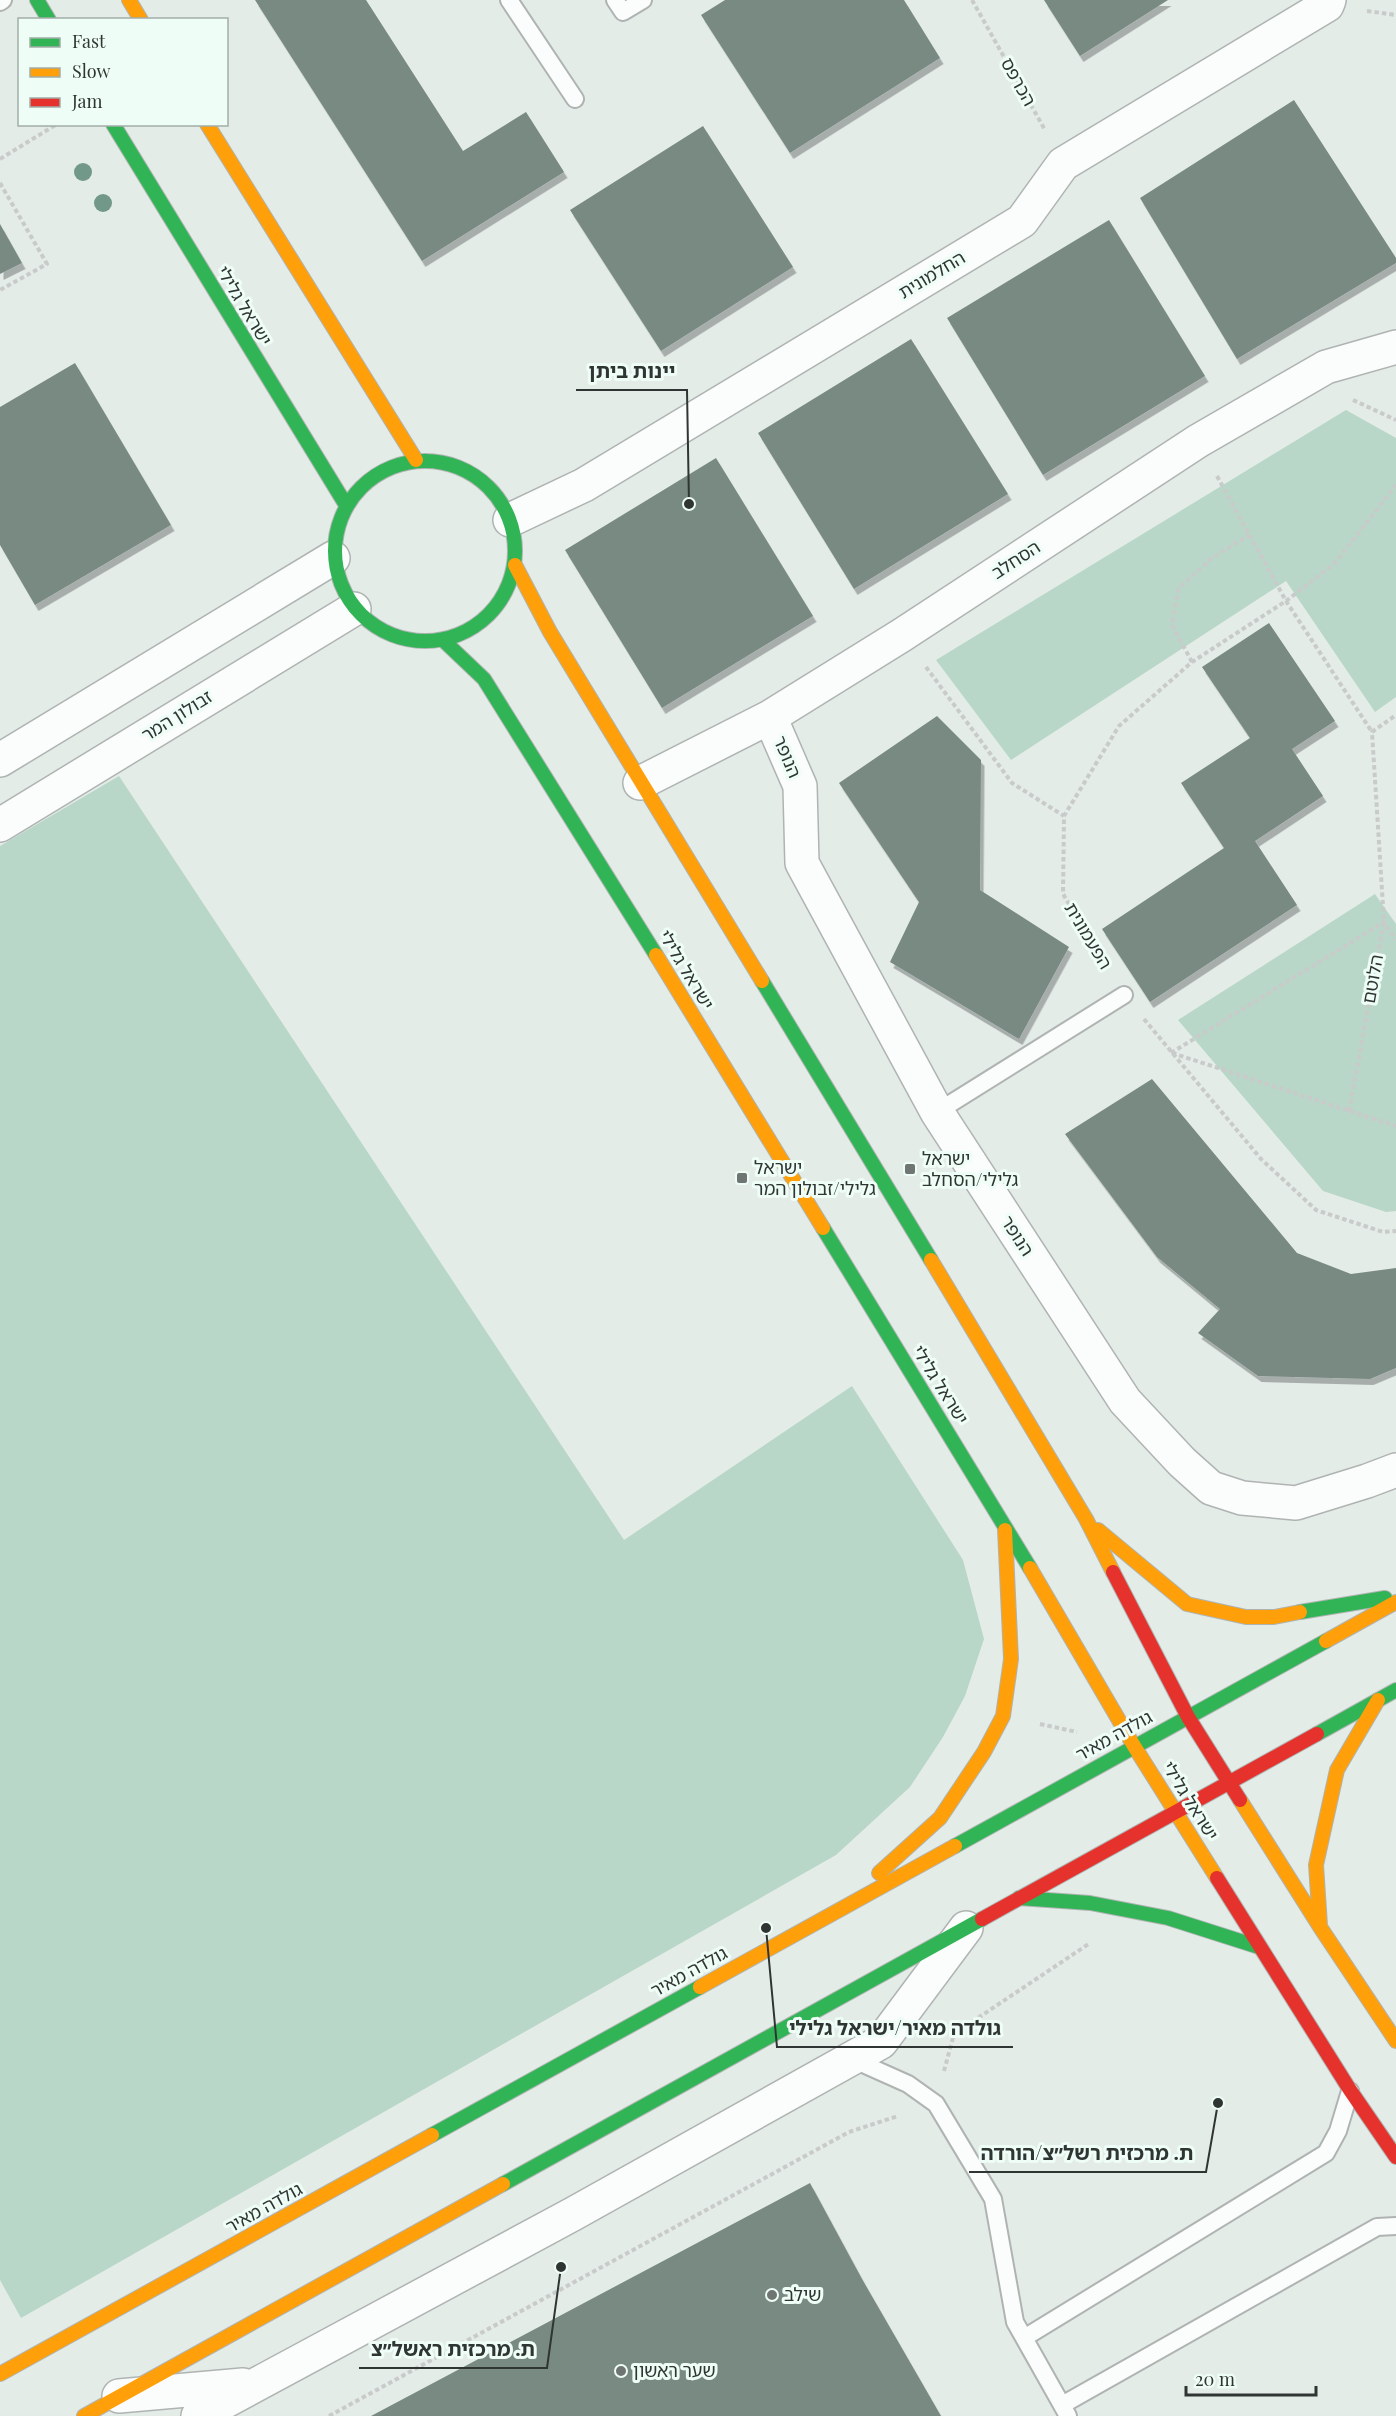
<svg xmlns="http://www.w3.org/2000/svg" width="1396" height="2416" viewBox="0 0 1396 2416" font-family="'Playfair Display','Noto Sans Hebrew',serif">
<defs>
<filter id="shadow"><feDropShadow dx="3.5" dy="6" stdDeviation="0" flood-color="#0004"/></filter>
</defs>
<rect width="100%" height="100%" fill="#e4ece8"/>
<path fill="#b8d7c8" d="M1346,410L1396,438V697L1375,712L1286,581L1011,760L936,660Z
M119,776L624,1540L852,1386L963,1560L984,1639L965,1696L943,1737L910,1787L836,1855L21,2318L0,2280V846Z
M1375,894L1396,924V1211L1386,1212L1323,1191L1178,1020Z"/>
<path fill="#798a83" filter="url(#shadow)" d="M255,0H366L463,151L526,112L564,172L422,261Z
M725,0H904L940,58L790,153L701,15Z
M1044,0H1168L1080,56Z
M1294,100L1396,258V263L1237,359L1140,198Z
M703,126L793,267L661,351L570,210Z
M1109,220L1205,376L1043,475L947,318Z
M0,224L22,263L0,274Z
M911,339L1008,494L854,589L758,433Z
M75,363L171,525L35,605L0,545V407Z
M716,458L813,616L662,708L565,550Z
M1269,623L1335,721L1292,749L1323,796L1255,841L1297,905L1150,1002L1102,929L1224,848L1181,783L1250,738L1202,667Z
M937,716L981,760L980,890L1069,947L1019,1039L890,962L919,902L839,783Z
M1152,1079L1297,1253L1351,1274L1396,1268V1368L1370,1379L1258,1376L1198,1333L1220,1309L1157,1257L1065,1134Z
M810,2183L862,2279L941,2416H371Z"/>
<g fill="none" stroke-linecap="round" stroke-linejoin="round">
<g stroke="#afb4b2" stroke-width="20">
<path id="lane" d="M509,0L575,99
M615,0L623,12L643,0
M0,2L3,0
M937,1112L1124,995
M852,2059L908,2084L936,2104L993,2199L1015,2322L1068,2416
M1024,2338L1326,2153L1338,2131L1350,2091
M1062,2405L1377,2227L1396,2226"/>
</g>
<g stroke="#afb4b2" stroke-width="36">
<path id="street" d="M510,520L584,485L1022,221L1063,164L1327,5L1329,0
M770,717L800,786L802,863L937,1112L1125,1401L1182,1462L1211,1488L1242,1498L1296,1503L1367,1481L1396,1470
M0,760L333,558
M640,783L770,717L902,635L1198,441L1326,367L1396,347
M0,825L354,609
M119,2396L243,2385
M198,2416L573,2214L881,2042L966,1928"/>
</g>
<g stroke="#afb4b2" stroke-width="16">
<path id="fast" d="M37,0L49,20
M113,124L346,505
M335 551a90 90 0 1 1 180 0a90 90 0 1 1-180 0Z
M443,640L484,679L656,955
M762,981L931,1260
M823,1228L1030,1568
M1300,1612L1385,1598
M1317,1734L1396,1690
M955,1846L1326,1641
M1019,1898L1090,1903L1168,1918L1259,1947
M432,2135L700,1987
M503,2184L982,1919"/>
</g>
<g stroke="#afb4b2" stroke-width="16">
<path id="slow" d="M129,0L141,20
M207,124L416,460
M515,565L550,632L762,981
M656,955L823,1228
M931,1260L1086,1519L1113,1572
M1098,1530L1187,1604L1246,1617H1274L1300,1612
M1030,1568L1134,1746L1217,1878
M1326,1641L1396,1602
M1240,1800L1320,1927L1396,2041
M879,1873L940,1818L984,1752L1003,1716L1011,1659L1005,1530
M1320,1925L1316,1865L1337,1770L1378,1700
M700,1987L955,1846
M0,2374L432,2135
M84,2416L503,2184"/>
</g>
<g stroke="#afb4b2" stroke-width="16">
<path id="jam" d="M1113,1572L1188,1717L1240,1800
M1217,1878L1350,2090L1396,2157
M982,1919L1317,1734"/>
</g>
<path stroke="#c8cbc9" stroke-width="4" stroke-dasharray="4.5 3" stroke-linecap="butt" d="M972,0L1045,130
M1367,11L1396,15
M0,159L57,124
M0,183L47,264L0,290
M1353,400L1396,420
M1217,476L1286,601L1372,732
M1192,662L1172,625L1178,589L1212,558L1249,535
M926,667L1012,783L1064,816
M1108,969L1063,894L1064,816L1119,726L1192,662L1286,601L1334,564L1396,485
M1144,1019L1261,1159L1316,1210L1383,1232L1396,1231
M1171,1053L1384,922L1396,940
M1172,1053L1396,1126
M1349,1111L1384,922L1372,732L1396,715
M1040,1724L1077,1732
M944,2071L954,2034L1090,1943
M329,2416L849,2132L898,2116"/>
<use href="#lane" stroke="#fbfcfc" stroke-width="16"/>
<use href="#street" stroke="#fbfcfc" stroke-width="33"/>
<use href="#fast" stroke="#30b455" stroke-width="14"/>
<use href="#slow" stroke="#ff9f0a" stroke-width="14"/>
<use href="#jam" stroke="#e5322d" stroke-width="14"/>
</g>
<g fill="#72988a">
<circle cx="83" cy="172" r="9"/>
<circle cx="103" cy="203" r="9"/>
</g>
<g fill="#6e7572" stroke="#eefdf6" stroke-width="2">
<rect x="904" y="1163" width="12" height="12" rx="3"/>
<rect x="736" y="1172" width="12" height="12" rx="3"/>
<circle cx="772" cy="2295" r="6"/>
<circle cx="621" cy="2371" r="6"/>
</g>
<g text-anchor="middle" stroke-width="6" stroke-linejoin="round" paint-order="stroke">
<g font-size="18" fill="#2f3532" stroke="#eefdf6">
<text transform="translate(1018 82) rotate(61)" y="6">הכרפס</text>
<text transform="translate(932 275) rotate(-31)" y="6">החלמונית</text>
<text transform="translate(244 306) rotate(59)" y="6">ישראל גלילי</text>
<text transform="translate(1016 560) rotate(-33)" y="6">הסחלב</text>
<text transform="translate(177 716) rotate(-32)" y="6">זבולון המר</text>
<text transform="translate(787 757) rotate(67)" y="6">הנופר</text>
<text transform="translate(1088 936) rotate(59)" y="6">הפעמונית</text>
<text transform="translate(686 970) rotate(59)" y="6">ישראל גלילי</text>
<text transform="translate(1373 979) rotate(-80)" y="6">הלוטם</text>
<text transform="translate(1017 1236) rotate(57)" y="6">הנופר</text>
<text transform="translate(940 1385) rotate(58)" y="6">ישראל גלילי</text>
<text transform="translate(1114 1736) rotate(-29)" y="6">גולדה מאיר</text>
<text transform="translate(1190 1801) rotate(58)" y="6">ישראל גלילי</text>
<text transform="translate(689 1972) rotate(-29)" y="6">גולדה מאיר</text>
<text transform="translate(264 2208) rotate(-29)" y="6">גולדה מאיר</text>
</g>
<g font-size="18" fill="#2f3532" stroke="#eefdf6" text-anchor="start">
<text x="922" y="1165">ישראל<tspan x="922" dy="21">גלילי/הסחלב</tspan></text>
<text x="754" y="1174">ישראל<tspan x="754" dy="21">גלילי/זבולון המר</tspan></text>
<text x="784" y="2301">שילב</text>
<text x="633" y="2377">שער ראשון</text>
</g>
</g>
<path fill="none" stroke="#2f3532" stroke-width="2" d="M689 504L687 390H576M766 1928L777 2047H1013M1218 2103L1206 2172H969M561 2267L547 2368H359"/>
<g fill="#2f3532" stroke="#eefdf6" stroke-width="2">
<circle cx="689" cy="504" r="6"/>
<circle cx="766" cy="1928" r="6"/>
<circle cx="1218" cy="2103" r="6"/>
<circle cx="561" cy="2267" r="6"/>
</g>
<g font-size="20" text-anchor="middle" font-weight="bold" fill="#2f3532" stroke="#eefdf6" stroke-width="6" stroke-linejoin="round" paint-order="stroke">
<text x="632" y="378">יינות ביתן</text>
<text x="895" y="2035">גולדה מאיר/ישראל גלילי</text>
<text x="1087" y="2160">ת. מרכזית רשל״צ/הורדה</text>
<text x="453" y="2356">ת. מרכזית ראשל״צ</text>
</g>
<rect x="18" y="18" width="210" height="108" fill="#eefdf6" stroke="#a2ada8" stroke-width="1.5"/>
<rect x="30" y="38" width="30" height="9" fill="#30b455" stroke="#a2ada8" stroke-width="1.5"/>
<text x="72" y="48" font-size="18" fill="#2f3532">Fast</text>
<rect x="30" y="68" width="30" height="9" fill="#ff9f0a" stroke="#a2ada8" stroke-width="1.5"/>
<text x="72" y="78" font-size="18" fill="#2f3532">Slow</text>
<rect x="30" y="98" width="30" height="9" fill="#e5322d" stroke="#a2ada8" stroke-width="1.5"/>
<text x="72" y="108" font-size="18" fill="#2f3532">Jam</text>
<path d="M1186 2386v9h130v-9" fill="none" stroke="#2f3532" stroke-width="3"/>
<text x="1195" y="2386" font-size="18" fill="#2f3532" stroke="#eefdf6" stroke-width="4.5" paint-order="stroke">20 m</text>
</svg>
